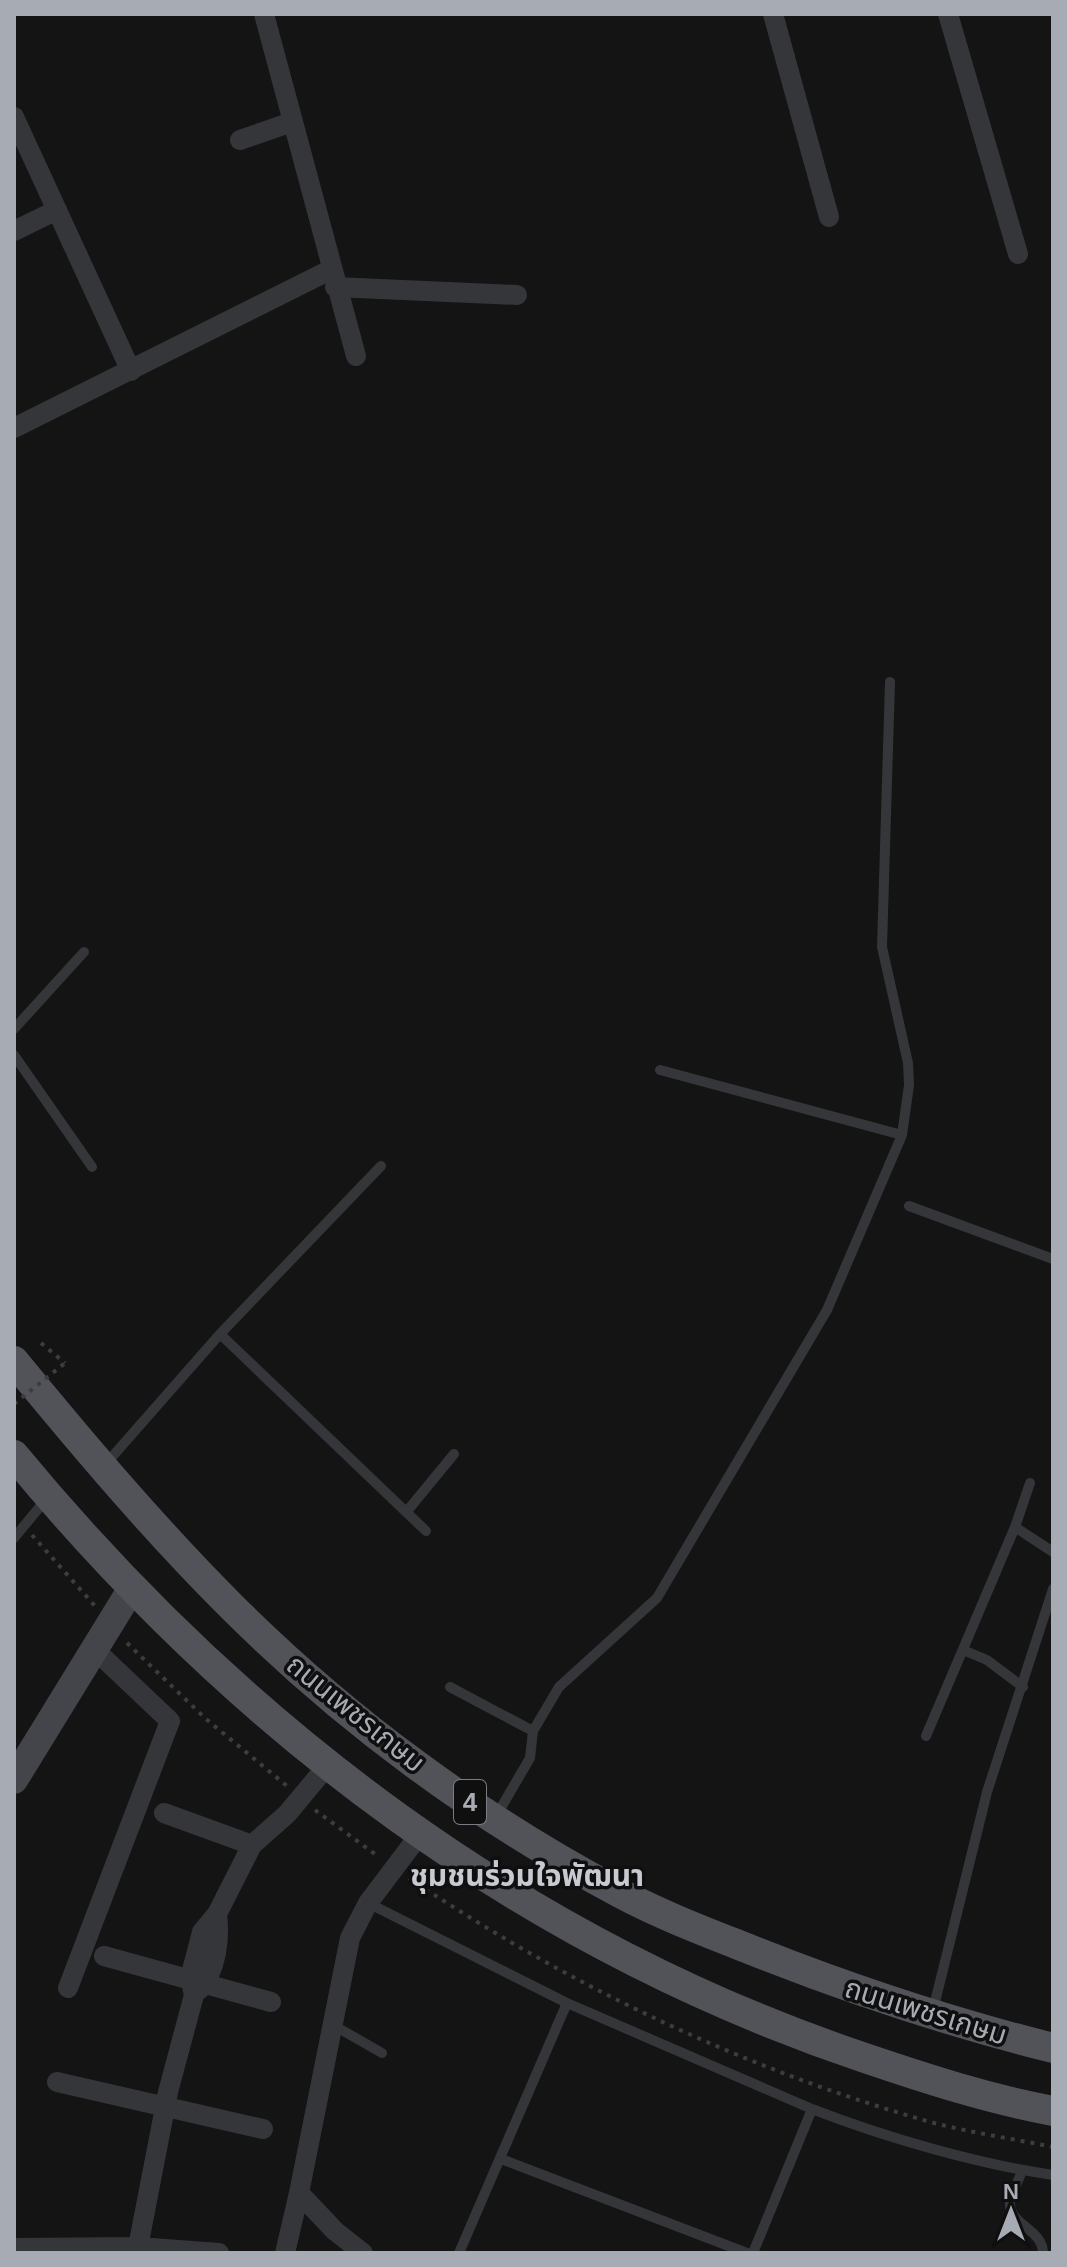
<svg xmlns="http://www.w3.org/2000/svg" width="1067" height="2267" viewBox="0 0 1067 2267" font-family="Arial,'Noto Sans Thai',sans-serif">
<rect width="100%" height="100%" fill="#141415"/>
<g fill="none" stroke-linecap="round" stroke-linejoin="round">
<path stroke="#3b3d41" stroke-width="4" stroke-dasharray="4 6" stroke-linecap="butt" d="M41,1343L65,1363
M32,1535L95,1606
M127,1643L206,1719L287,1786
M315,1810L379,1857
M409,1878C569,1986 748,2071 934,2123C973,2133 1014,2139 1053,2147"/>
<path stroke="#35363a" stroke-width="10" d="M890,682L882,947L908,1063L909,1085L902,1135
M14,1029L84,952
M14,1055L92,1167
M909,1206L1053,1259
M220,1334L381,1166
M104,1466L220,1334L426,1531
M1030,1483L1015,1527L1053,1552
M408,1510L454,1454
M14,1538L48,1497
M963,1650L987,1660L1023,1687
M450,1687L533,1731
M926,1736L1015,1527
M495,1818L530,1758L533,1731L559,1687L657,1598L827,1310L902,1135L660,1070
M368,1903L567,2003L812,2109C884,2137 977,2164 1053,2175
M933,2010L987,1792L1053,1589
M333,2025L382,2053
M501,2159L747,2253
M1022,2171C1019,2180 1012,2191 1010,2201C1007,2224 1043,2229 1043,2253
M459,2253L567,2003
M753,2253L812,2109"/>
<path stroke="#35363a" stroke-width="20" d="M264,14L356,356
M773,14L829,217
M948,14L1018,254
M14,117L131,371
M240,140L292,122
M14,231L57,210
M335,287L517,295
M14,428L330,270
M164,1813L252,1845
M104,1956L271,2002
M68,1988L170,1721L93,1648
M199,1990C217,1970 220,1938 217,1914
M57,2082L263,2129
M138,2247L219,2253
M14,2248L138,2247L168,2092L194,1995L190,1978L202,1932L217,1914L252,1845L287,1814L327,1766
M285,2253L299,2193
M363,2253L335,2231L299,2193L350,1938L368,1903L420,1834"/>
<path stroke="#43454a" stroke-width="28" d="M14,1780L132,1588"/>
<path stroke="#515359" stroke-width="30" d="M14,1361C83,1445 153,1528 230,1605C344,1719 478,1818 620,1893C661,1915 706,1932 749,1949C849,1989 949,2022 1053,2048
M14,1455C241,1730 525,1944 865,2058C927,2079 989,2099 1053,2111"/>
<path stroke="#3b3d41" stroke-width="4" stroke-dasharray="4 6" stroke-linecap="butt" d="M14,1404L65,1363"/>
</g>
<g text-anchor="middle" stroke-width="7" stroke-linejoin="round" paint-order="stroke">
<rect fill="#0f0f10" stroke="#797c83" stroke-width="2" x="454" y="1780" width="32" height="44" rx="6"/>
<g font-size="26" font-weight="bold" fill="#a7abb4">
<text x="470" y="1811">4</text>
</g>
<g font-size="28" fill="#a7abb4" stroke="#0f0f10">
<text transform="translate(356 1713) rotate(39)" y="10">ถนนเพชรเกษม</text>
<text transform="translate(926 2011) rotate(17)" y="10">ถนนเพชรเกษม</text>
</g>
<g font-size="30" font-weight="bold" fill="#c7cad1" stroke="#0f0f10">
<text x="527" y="1886">ชุมชนร่วมใจพัฒนา</text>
</g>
</g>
<rect width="1067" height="2267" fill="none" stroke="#a7abb4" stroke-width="32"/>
<g transform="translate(1011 2211)" stroke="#0f0f10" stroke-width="6" paint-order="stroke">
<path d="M0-6L14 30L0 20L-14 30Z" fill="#a7abb4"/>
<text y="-12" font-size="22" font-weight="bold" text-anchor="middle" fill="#a7abb4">N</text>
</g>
</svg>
